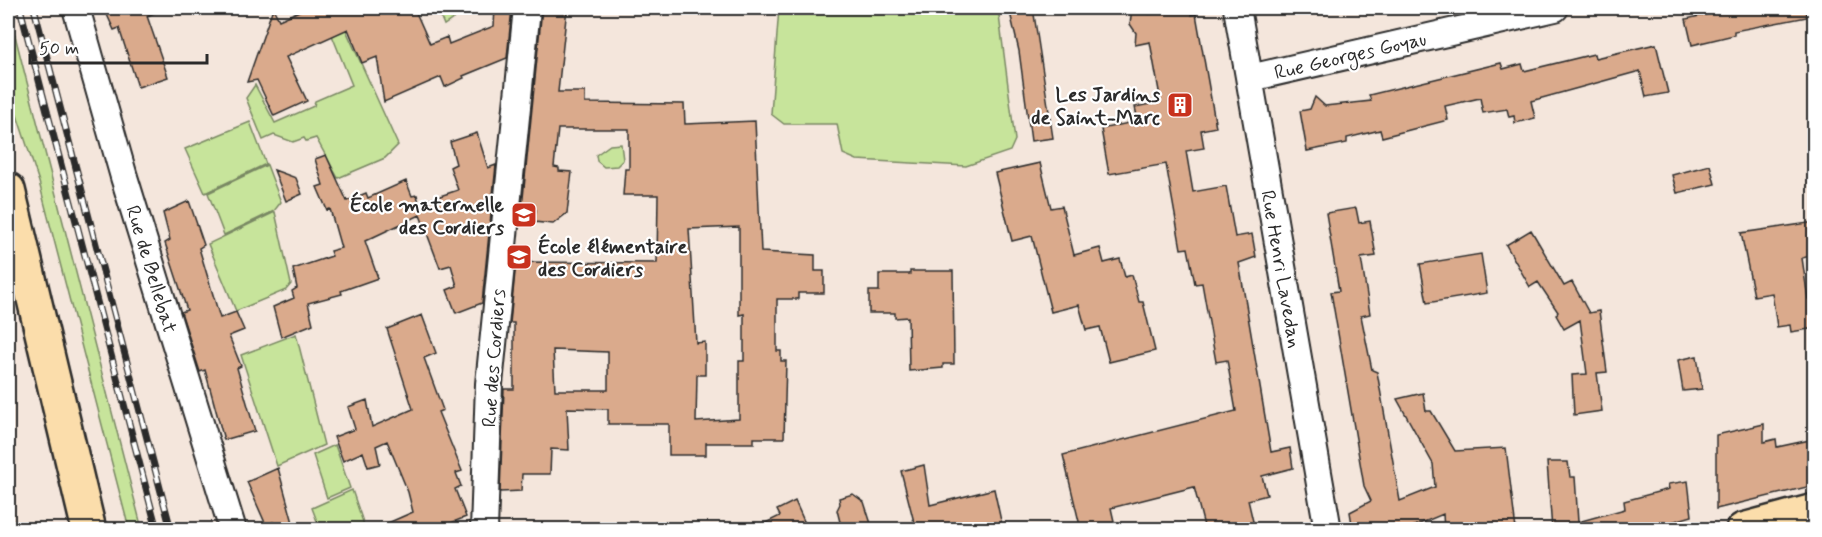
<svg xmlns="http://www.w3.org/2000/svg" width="1822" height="537" viewBox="0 0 1822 537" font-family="Mynerve,sans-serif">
<rect width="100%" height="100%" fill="#f4e6dc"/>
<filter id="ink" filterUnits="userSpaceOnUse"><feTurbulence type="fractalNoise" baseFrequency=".0167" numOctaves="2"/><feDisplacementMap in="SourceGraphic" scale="12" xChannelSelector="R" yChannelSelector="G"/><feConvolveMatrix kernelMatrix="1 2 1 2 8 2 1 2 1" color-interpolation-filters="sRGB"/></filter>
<g filter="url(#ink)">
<path fill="#c7e49b" stroke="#798863" stroke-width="1.5" d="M8,8L21,59L142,529H129L39,182L8,88Z
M321,8H336L398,145L385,158L338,178L316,138L306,141L304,138L293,142L274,135L263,140L246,98L255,85L275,123L314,106L315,101L352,85Z
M437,8H469L444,25Z
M779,8H998L1015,140L1010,151L966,166L857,160L843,154L837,124H784L771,114Z
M250,122L266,164L205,193L185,149Z
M621,144L623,160L617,166L604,167L597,161L596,155L610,145Z
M267,165L281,202L274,211L224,235L208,193Z
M275,212L291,284L286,290L236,311L208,244Z
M296,334L324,445L277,466L241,355Z
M335,445L350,488L327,498L313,455Z
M352,490L364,525L353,529H320L312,508Z"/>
<path fill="#daaa8c" stroke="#2b2b2b" stroke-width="1.5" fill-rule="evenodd" d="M104,8H166L147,16L168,77L138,87L119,28L114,30Z
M273,8L279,20L306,8H414L430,44L447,37L449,44L494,26L495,8H512L507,58L463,76L464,78L445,87L441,77L384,102L377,57L362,63L348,29L286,57L307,101L274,116L257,80L247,82Z
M542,8H567L558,92H585V103L684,104L685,124L755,121L761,252L815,255V271H824V293H798V299H777V351H781V361H786L784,438H754V443H706V455H669V424H608V409L567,408L569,450L551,449L550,474H522L521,491L500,492L504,389H514V323H510L516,262L657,263L658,195H623L625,169H629V129H558L554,167L559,168V171L572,172L567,213L553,224L534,222L536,210L522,208ZM739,227V315L744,314V361H739V419L696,422L697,375H705V342L696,343L689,229ZM553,350L608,352V390H555Z
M1009,8H1033L1053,138L1031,141L1019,51Z
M1132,8H1148L1149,14L1191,8L1192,15L1196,14L1216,127L1201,130L1204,148L1186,151L1193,192L1226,186L1235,237L1252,234L1256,257L1239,263L1271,452L1290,448L1293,468L1262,476L1267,495L1248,500L1255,530H1205L1194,487L1111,508L1116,530H1081L1063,455L1236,411L1227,360L1216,362L1202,283L1195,284L1188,248L1181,249L1166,164L1109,174L1101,129L1138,121L1135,107L1161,102L1150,42L1135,45L1136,33L1130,24Z
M1736,8H1806L1807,17L1734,31V35L1692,45L1686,19Z
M1656,44L1668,93L1646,97L1640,71L1531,101L1535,118L1515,123L1514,116L1509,117L1507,109L1483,113L1480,98L1445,106L1448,120L1382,137L1380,130L1347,138V143L1307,151L1300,111L1310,109L1315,97L1325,106L1371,101L1369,95L1501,63L1503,69L1522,64L1524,71L1594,54L1595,58Z
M477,133L488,168L496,165L482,303L456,313L447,290L457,286L451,265L440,268L420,215L365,241L378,278L341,291L342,294L308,303L313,324L281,337L273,307L294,298L292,291L297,288L293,269L332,256L330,251L341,248L330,209L327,210L317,187L323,185L315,159L326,155L347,201L366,193L368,198L406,181L412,196L417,195L419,203L458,190L450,167L456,164L450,142Z
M1040,163L1051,208L1062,206L1074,255L1100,248L1104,263L1120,259L1125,277L1132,275L1139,302H1143L1155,351L1109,362L1100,327L1086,330L1079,305L1051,312L1032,236L1012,241L995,173Z
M1710,165L1715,184L1677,193L1672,175Z
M274,170L296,178L302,194L286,201Z
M189,201L204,245L199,248L220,318L236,312L244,330L229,336L241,366L237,368L255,431L224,440L205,370L200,372L181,312L187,310L165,243L170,240L163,213Z
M1356,208L1359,223L1370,221L1376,256L1361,258L1370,314L1361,316L1372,370L1377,372L1400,501L1435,487L1433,464L1397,399L1423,393L1426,411H1431L1455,451L1506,448L1516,530H1444L1443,514L1405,530H1353L1350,512L1371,501L1364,486L1331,292L1339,291L1326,213Z
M1815,222V255L1802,258L1808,299L1815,298V328L1791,332L1790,325L1777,327L1772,293L1754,296L1741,233Z
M1531,230L1564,286L1572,282L1589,313L1599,311L1607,372L1597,373L1602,411L1574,415L1572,375L1587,374L1580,320L1564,329L1556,315L1558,312L1538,282L1530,287L1506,245Z
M1481,254L1487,293L1427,303L1420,264Z
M910,271H953L954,364H943V368L909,371L908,317L895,318V313H869V291H879V274H910Z
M422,315L436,353L424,358L443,410L438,412L462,471L456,473L461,486L455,489L466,517L433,530H372L413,512L408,492L387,441L376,446L380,464L368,467L363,452L343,461L334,437L355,429L348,407L367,400L372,427L413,409L387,329Z
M1697,356L1702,389L1683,391L1678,360Z
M1764,424V442L1776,439L1777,447L1810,440L1811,448L1815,447V485L1716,509V435Z
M1547,462H1568L1570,477H1575L1578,522L1625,509L1624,501L1669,489L1668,484L1688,481L1692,516L1644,530H1552Z
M924,465L930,505L994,489L1003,530H916L901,471Z
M278,468L295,530H276L273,522L266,525L247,482Z
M853,494L864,502L873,530H842L837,510L840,504L839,498Z
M795,501L808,530H751L780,516L777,510Z"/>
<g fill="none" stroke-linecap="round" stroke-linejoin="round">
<g stroke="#2b2b2b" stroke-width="30">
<path id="minor" d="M76,8L124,177L233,530
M1237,8L1328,530
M1250,78L1555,8
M484,530L489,384L527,8"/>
</g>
<g stroke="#2b2b2b" stroke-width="38">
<path id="major" d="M8,190L89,530
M1743,530L1814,511"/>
</g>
<use href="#minor" stroke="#fff" stroke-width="26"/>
<use href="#major" stroke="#fbddab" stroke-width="33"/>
<g stroke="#2b2b2b" stroke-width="7">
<path id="rail" d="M20,8L157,530
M34,8L171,530"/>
</g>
<use href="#rail" stroke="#fff" stroke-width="4.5" stroke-dasharray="14" stroke-linecap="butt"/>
</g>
</g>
<defs>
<g id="building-square" transform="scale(1.35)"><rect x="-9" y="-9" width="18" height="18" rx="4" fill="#c8321e" stroke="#fff"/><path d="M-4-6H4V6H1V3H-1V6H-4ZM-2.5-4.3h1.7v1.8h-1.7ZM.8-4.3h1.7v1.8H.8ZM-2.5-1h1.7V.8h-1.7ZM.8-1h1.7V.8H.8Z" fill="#fff"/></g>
<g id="school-square" transform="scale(1.35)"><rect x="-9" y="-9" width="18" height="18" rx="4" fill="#c8321e" stroke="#fff"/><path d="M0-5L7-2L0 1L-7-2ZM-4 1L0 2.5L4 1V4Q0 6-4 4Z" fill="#fff"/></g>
</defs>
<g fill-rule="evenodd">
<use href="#building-square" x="1180" y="105"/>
<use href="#school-square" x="524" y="215"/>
<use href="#school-square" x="519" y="257"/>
</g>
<g text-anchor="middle" stroke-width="4.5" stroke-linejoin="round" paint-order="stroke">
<g font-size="20" fill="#2b2b2b" stroke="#fff">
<text transform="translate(1350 55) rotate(-13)" y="7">Rue Georges Goyau</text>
<text transform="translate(152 269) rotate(73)" y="7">Rue de Bellebat</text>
<text transform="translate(1282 269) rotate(80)" y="7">Rue Henri Lavedan</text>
<text transform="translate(493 358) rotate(-86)" y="7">Rue des Cordiers</text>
</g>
<g font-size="20" font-weight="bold" fill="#2b2b2b" stroke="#fff" text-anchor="end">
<text x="1160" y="101">Les Jardins<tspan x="1160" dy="23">de Saint-Marc</tspan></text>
<text x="504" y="211">École maternelle<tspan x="504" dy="23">des Cordiers</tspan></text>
<text x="538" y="253" text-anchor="start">École élémentaire<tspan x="538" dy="23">des Cordiers</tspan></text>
</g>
</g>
<rect width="1822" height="537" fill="none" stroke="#fff" stroke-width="30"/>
<rect x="15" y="15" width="1792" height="507" fill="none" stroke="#2b2b2b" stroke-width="2" filter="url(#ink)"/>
<path d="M30 54v9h177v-9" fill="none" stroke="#2b2b2b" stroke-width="3"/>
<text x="39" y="54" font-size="18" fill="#2b2b2b" stroke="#ffffff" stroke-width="4.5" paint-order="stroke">50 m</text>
</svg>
